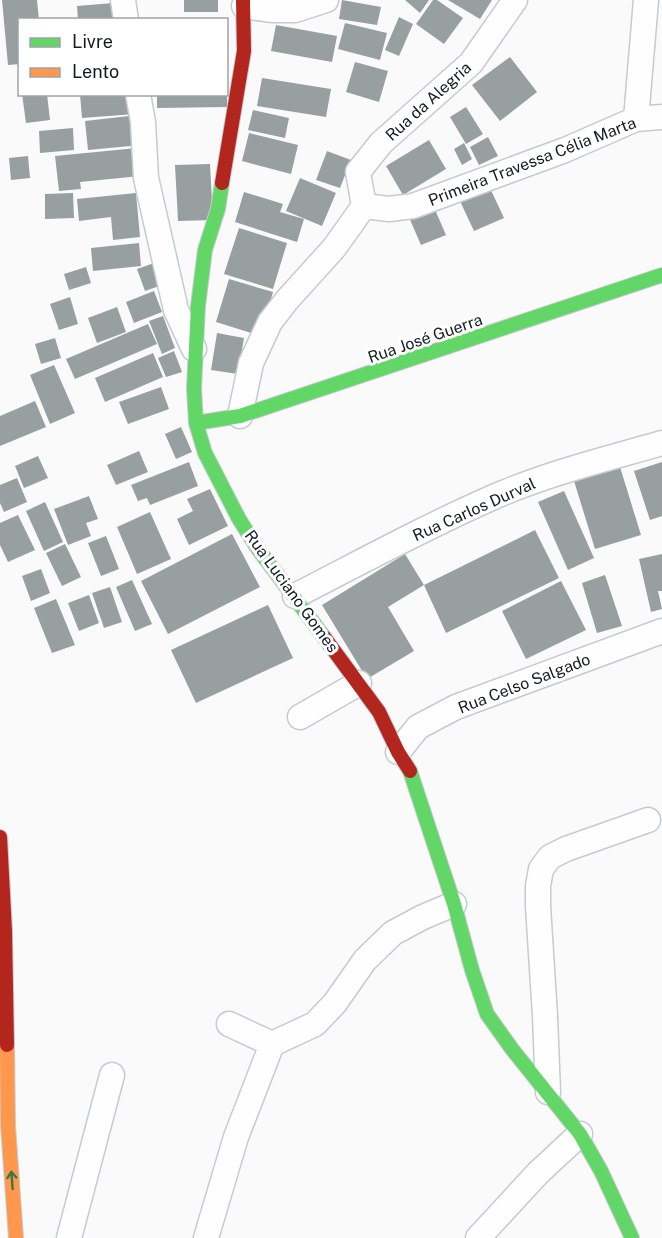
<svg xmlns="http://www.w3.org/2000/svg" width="662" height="1238" viewBox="0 0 662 1238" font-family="'Public Sans',sans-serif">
<rect width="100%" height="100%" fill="#fafafa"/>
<path fill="#989fa0" d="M2,0H37L39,20H20V64L8,65Z
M184,0H218V12H184Z
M342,0L381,7L377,25L339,19Z
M405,0H429L420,13Z
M433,0H437L463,18L444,44L416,24Z
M448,0H492L480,19Z
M113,3L114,20H78L77,6Z
M399,17L413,24L399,56L385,50Z
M345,23L387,33L380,60L338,49Z
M276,25L337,36L332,62L271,51Z
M510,57L537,92L500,121L472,85Z
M355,62L388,71L379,102L346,92Z
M262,78L331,89L326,117L257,106Z
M22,94H47L50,120L26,123Z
M80,94H133L135,114L82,118Z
M157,94H227V107L157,108Z
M466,107L483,134L466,144L450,117Z
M253,110L289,118L285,138L248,130Z
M138,115L141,145L88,150L85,121Z
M73,128L74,150L40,153L39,131Z
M249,133L298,145L291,174L242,161Z
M488,137L498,156L479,165L470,147Z
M429,140L446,169L403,195L386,166Z
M464,143L472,159L462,165L454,149Z
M137,148L140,176L80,182L81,189L59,191L55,156Z
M327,151L351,160L340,188L316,180Z
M28,156L30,178L11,180L9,158Z
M210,164L213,220L178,221L175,165Z
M300,178L336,193L322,226L286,211Z
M489,186L504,218L474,231L459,199Z
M244,192L283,204L280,212L304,219L297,242L235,222Z
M73,193L74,218L45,219V194Z
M136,193L140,237L113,240L111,217L79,221L77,199Z
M433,205L446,235L421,245L408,215Z
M239,228L287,243L273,289L224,274Z
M139,243L141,266L93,271L91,248Z
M157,262L165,284L145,291L137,269Z
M86,267L91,283L69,290L64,274Z
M229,279L273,292L261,336L216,322Z
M154,291L162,312L134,323L126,302Z
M70,297L78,324L59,330L50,304Z
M117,307L126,332L97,343L88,318Z
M163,316L175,348L162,354L149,321Z
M148,324L157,344L75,379L66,359Z
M217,333L244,338L238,374L211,370Z
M55,338L61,358L41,364L35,344Z
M174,351L182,372L166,377L158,358Z
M153,353L163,377L105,402L95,378Z
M54,365L75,413L50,424L30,375Z
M161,387L169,409L128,424L119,402Z
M35,401L46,427L0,446V416Z
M181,427L192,452L176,459L165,434Z
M139,451L148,472L116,485L107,465Z
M38,456L48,478L24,488L15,466Z
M189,462L198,486L150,505L147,498L138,501L131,485Z
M662,462V516L650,520L634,471Z
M620,467L641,535L595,549L574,481Z
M17,478L27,502L4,512L0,503V485Z
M210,489L228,526L189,545L177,519L193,511L187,499Z
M564,491L594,558L568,570L538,502Z
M89,496L98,519L86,523L91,536L68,545L54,509Z
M45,502L63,542L44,551L26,511Z
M150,512L171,559L137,574L117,527Z
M18,515L35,550L8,562L0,545V523Z
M535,530L559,578L446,633L424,585Z
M232,534L260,587L168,634L141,581Z
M106,536L119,569L101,576L88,543Z
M65,544L81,577L62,586L46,553Z
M405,554L424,585L388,607L414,651L367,679L322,605Z
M662,554V591H658L662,609L651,612L639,559Z
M41,569L50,593L31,601L22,576Z
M605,575L622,626L597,633L582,583Z
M132,580L152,624L135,631L116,587Z
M561,581L586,630L526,659L502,611Z
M110,587L122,622L104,628L92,593Z
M89,595L99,623L79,631L68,603Z
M56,599L75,645L52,653L34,608Z
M268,605L293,658L196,703L171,650Z"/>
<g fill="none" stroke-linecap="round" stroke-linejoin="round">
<g stroke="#c6cbcf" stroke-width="27">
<path id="street" d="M123,0L126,20
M244,6L271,10H295L326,0
M138,94L143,122L146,178L176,310L194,349
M636,119L646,0
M364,206L389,209L413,206L565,150L636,119L662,117
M364,206L358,172L381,143L471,63L515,0
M240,416L251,363L270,322L287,300L334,248L364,206
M295,596C361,562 427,526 496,496C549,473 606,459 662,443
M300,717L359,683
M398,752L418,727L456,707L662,631
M229,1024L272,1044L315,1024L335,1003L365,960L393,933L423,917L454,904
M548,1092L545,1016L538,906V886L541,869L550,857L566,849L648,820
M69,1238L112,1075
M206,1238L236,1137L272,1044
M478,1238L538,1173L580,1134"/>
</g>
<g stroke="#c6cbcf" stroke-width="16">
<path id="fast" d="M222,183L218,209L205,250L198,306L194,388L196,423L205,453L239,519L258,549L324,637
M196,423L240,416L662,275
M410,771L454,904L472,970L487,1014L512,1049L580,1134L601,1171L632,1238"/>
</g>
<g stroke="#c6cbcf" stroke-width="16">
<path id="slow" d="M7,1045L8,1126L16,1238"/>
</g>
<g stroke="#c6cbcf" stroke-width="16">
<path id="jam" d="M222,183L244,51L243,0
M324,637L379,712L398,752L410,771
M0,837L5,931L7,1045"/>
</g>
<use href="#street" stroke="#fefefe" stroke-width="24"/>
<use href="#fast" stroke="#63d668" stroke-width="14"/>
<use href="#slow" stroke="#ff974d" stroke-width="14"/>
<use href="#jam" stroke="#b3261e" stroke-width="14"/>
</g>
<defs><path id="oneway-shaft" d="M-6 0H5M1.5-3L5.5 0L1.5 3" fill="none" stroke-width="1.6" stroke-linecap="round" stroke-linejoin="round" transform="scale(1.5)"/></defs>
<use stroke="#3a7845" href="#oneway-shaft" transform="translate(12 1180) rotate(-94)"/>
<g text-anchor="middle" stroke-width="6" stroke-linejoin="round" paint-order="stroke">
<g font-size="16" fill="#101b22" stroke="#fff">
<text transform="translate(428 101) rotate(-42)" y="6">Rua da Alegria</text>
<text transform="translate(532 161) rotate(-21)" y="6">Primeira Travessa Célia Marta</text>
<text transform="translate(425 338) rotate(-19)" y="6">Rua José Guerra</text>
<text transform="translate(474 509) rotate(-24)" y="6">Rua Carlos Durval</text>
<text transform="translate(292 591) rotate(54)" y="6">Rua Luciano Gomes</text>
<text transform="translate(524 683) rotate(-21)" y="6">Rua Celso Salgado</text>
</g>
</g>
<rect x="18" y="18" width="210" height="78" fill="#ffffff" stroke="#9fa4a7" stroke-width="1.5"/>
<rect x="30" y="38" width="30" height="9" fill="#63d668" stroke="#9fa4a7" stroke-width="1.5"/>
<text x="72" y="48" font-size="18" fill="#101b22">Livre</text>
<rect x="30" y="68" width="30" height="9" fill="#ff974d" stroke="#9fa4a7" stroke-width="1.5"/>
<text x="72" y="78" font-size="18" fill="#101b22">Lento</text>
</svg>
